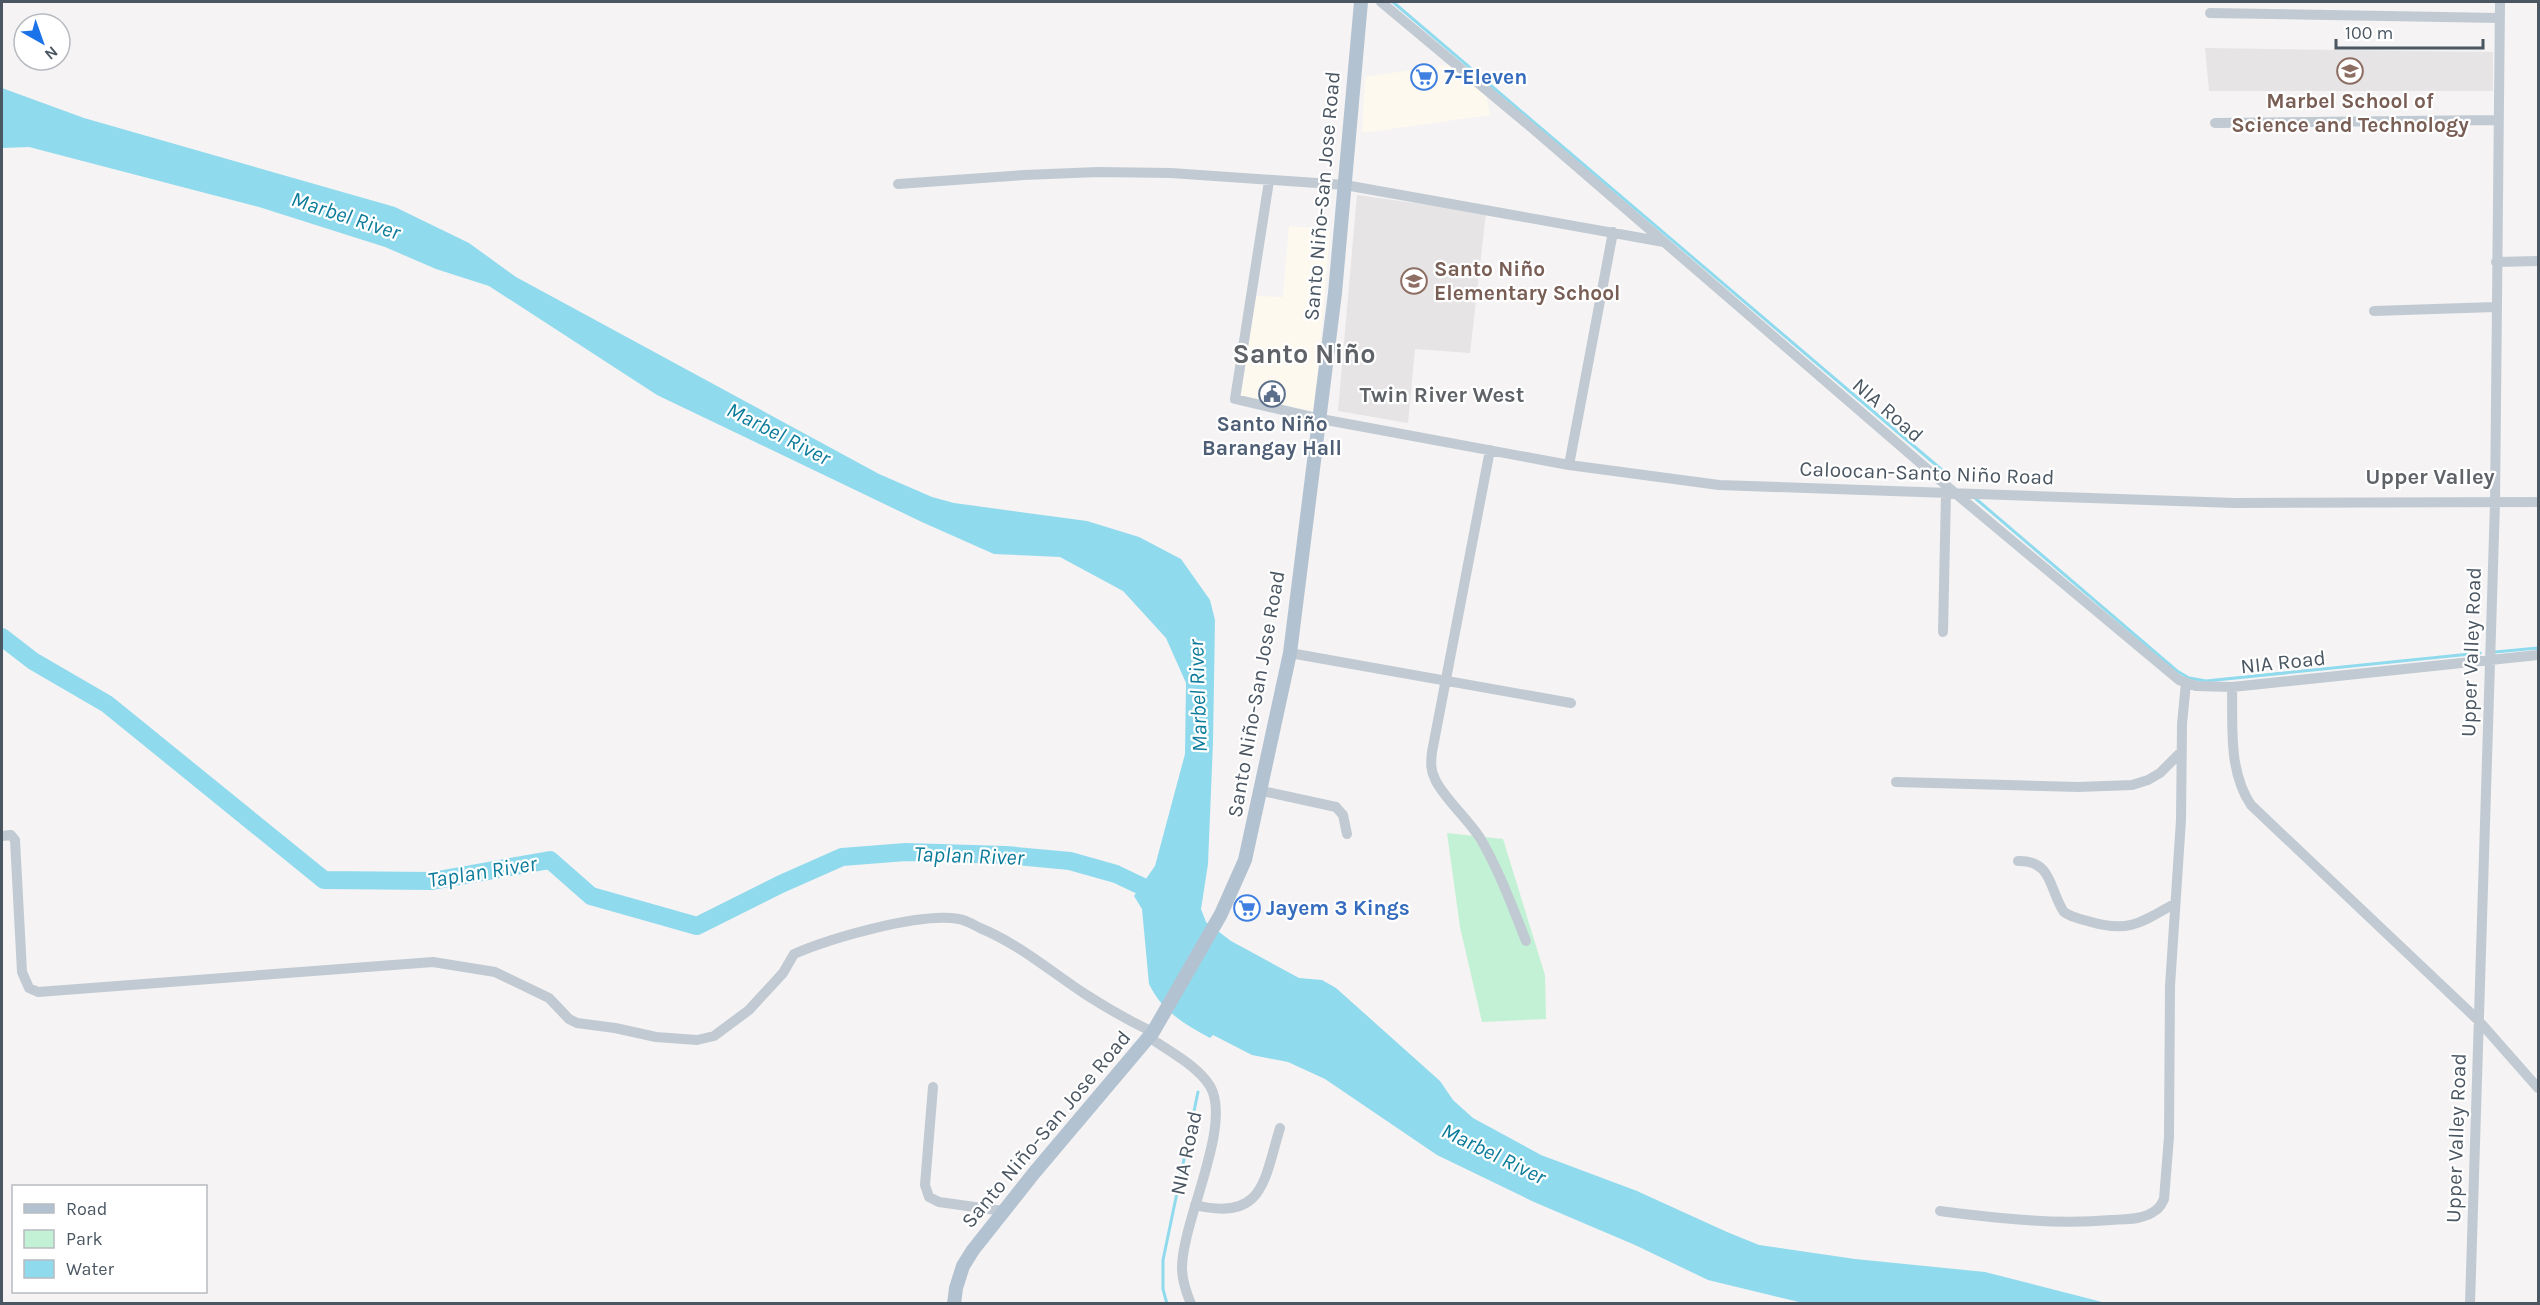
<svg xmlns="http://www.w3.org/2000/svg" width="2540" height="1305" viewBox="0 0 2540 1305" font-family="Karla,sans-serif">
<rect width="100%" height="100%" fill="#f5f3f3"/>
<path fill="#fdf9ef" d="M1452,64L1486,93L1490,115L1362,133L1365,77Z
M1289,226L1330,230L1315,411L1241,396L1255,296L1283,297Z"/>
<path fill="#e6e4e5" d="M2205,48L2493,52V91H2209Z
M1357,195L1486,213L1470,353L1415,349L1408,423L1338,411Z"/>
<path fill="#c3f1d5" d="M1447,833L1503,839L1545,975L1546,1019L1482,1022L1460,927Z"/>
<path fill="#90daee" d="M2,88L84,118L395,207L469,243L516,277L879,474L932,497L954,503L1087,521L1139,537L1181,559L1210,600L1215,620L1213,742L1208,864L1201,909L1206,922L1231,941L1299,978L1322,980L1336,988L1440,1081L1453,1100L1473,1118L1541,1155L1637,1191L1727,1232L1759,1245L1855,1259L1985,1272L2106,1303H1803L1708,1280L1635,1245L1534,1202L1437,1155L1325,1079L1288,1062L1252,1055L1213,1035L1210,1038C1184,1024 1162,1011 1149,984L1142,909L1134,896L1155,866L1185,754L1186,683L1166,638L1123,591L1060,557L994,554L924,523L657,395L489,286L436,269L385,247L259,207L29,147L2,148Z"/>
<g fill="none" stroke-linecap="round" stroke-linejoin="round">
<path stroke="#90daee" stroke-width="3" d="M1393,2L1949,476
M1975,498L2177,671L2189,678L2206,681L2480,653
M2495,652L2538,648
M1167,1304L1163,1289V1260L1198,1092"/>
<path stroke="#90daee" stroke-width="18" d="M2,637L33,661L107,704L324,880L432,881L550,860L591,896L697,926L781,884L842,857L906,852L1006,855L1070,861L1116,874L1162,896"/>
<path stroke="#c1cad2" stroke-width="10" d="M1381,2L1532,128L1955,493L2179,680L2196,686L2232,687L2538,655
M2210,13L2499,18
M2215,123L2497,120
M1269,181L1235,399L1321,419L1569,465L1719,485L2235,503L2538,502
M898,184L1024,175L1098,172L1171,173L1345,185L1664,242
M2496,262L2538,261
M2374,311L2495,307
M1490,450L1432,752C1431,762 1430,769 1435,779C1442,796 1468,819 1480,838C1499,870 1512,906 1526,941
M1569,465L1613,232
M1943,632L1946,493
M1290,653L1571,703
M2232,687C2233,726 2228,771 2251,805L2479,1021L2538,1088
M1896,782L2078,787L2132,785L2148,780L2160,773L2182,751
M1262,791L1336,807L1343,815L1347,834
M2,836L11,835L15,840L22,972L29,988L38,992L433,962L495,972L549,998L569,1019L577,1023L615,1028L656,1037L697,1040L714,1036L749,1010L783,973L794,954C831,938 920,912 959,919C966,920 974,925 980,928C1019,944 1050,971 1085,994C1107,1008 1129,1021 1153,1032
M2018,861C2053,860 2049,890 2064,912C2072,918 2082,919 2091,922C2129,933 2142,922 2174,904
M1149,1037C1168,1051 1197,1065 1210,1086C1233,1125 1182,1221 1182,1268C1182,1281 1186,1292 1191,1304
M933,1087L925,1185L929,1197L939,1202L1003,1211
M1195,1205C1264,1222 1264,1180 1280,1128
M1940,1211C1997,1218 2053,1225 2111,1220C2126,1219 2144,1220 2156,1210C2160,1208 2162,1203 2164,1199L2169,1137L2170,986L2181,820L2182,724L2186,683
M2470,1304L2495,503L2500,2"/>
<path stroke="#b3c2d1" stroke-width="14" d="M954,1304L956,1288L963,1266L973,1250L1034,1173L1153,1032L1221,914L1245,860L1290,653L1335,293L1361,2"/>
</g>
<defs>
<g id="school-ring" transform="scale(1.35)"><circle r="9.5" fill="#fff" stroke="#8d6e63" stroke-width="1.5"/><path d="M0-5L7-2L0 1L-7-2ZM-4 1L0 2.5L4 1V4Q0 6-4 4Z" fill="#8d6e63"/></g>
<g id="supermarket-ring" transform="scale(1.35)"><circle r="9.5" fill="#fff" stroke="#3f7fe0" stroke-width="1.5"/><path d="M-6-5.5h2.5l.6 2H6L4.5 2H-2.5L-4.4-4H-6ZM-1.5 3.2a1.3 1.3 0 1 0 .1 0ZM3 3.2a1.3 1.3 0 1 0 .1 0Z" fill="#3f7fe0"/></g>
<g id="civic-ring" transform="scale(1.35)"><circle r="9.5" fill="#fff" stroke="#5c6f8a" stroke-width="1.5"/><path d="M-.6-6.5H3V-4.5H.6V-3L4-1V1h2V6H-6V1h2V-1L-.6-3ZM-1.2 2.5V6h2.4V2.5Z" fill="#5c6f8a"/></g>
</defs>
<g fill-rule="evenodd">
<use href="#school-ring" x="2350" y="71"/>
<use href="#supermarket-ring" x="1424" y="77"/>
<use href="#school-ring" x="1414" y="281"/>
<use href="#civic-ring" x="1272" y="394"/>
<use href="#supermarket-ring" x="1247" y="908"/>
</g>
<g text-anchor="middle" stroke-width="4.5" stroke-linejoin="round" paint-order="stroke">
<g font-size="21" font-weight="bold" fill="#366cbe" stroke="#fff" text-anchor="start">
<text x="1444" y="84">7-Eleven</text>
<text x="1266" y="915">Jayem 3 Kings</text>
</g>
<g font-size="21" font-weight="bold" fill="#785e54" stroke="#fff">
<text x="2350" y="108">Marbel School of<tspan x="2350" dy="24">Science and Technology</tspan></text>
<text x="1434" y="276" text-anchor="start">Santo Niño<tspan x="1434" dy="24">Elementary School</tspan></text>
</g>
<g font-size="21" fill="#4a5661" stroke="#fff">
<text transform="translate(1322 196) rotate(-85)" y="7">Santo Niño-San Jose Road</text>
<text transform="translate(1888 410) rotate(41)" y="7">NIA Road</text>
<text transform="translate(1927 473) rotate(2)" y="7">Caloocan-Santo Niño Road</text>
<text transform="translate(2471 652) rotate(-88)" y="7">Upper Valley Road</text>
<text transform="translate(2283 662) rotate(-6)" y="7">NIA Road</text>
<text transform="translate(1256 694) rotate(-80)" y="7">Santo Niño-San Jose Road</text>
<text transform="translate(1046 1129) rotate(-50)" y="7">Santo Niño-San Jose Road</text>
<text transform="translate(2456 1138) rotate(-88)" y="7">Upper Valley Road</text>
<text transform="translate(1186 1153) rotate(-78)" y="7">NIA Road</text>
</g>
<g font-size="21" font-weight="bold" fill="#4e5e75" stroke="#fff">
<text x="1272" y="431">Santo Niño<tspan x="1272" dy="24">Barangay Hall</tspan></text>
</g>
<g font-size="22" font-style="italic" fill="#0c7c9b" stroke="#fff">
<text transform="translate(346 215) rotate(18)" y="8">Marbel River</text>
<text transform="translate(779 433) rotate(27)" y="8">Marbel River</text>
<text transform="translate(1197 696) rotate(-92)" y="8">Marbel River</text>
<text transform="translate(969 855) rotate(2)" y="8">Taplan River</text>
<text transform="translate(482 871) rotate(-9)" y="8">Taplan River</text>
<text transform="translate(1494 1153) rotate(26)" y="8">Marbel River</text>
</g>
<g font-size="22" font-weight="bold" fill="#5f6368" stroke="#fff">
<text x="1442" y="402">Twin River West</text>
<text x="2430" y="484">Upper Valley</text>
</g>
<g font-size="27" font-weight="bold" fill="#5f6368" stroke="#fff">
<text x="1304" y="363">Santo Niño</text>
</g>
</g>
<rect width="2540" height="1305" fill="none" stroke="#4a5661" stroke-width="6"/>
<rect x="12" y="1185" width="195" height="108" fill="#ffffff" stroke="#b7bbc0" stroke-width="1.5"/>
<rect x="24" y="1204" width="30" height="9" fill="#b3c2d1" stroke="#b7bbc0" stroke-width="1.5"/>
<text x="66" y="1215" font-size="18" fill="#4a5661">Road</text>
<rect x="24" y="1230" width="30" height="18" fill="#c3f1d5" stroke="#b7bbc0" stroke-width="1.5"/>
<text x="66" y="1245" font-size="18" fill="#4a5661">Park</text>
<rect x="24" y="1260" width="30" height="18" fill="#90daee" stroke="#b7bbc0" stroke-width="1.5"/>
<text x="66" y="1275" font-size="18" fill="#4a5661">Water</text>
<g transform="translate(42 42) rotate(140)"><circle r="28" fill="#ffffff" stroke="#b7bbc0" stroke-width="1.5"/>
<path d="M0-4.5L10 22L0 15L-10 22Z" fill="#1a73e8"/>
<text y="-9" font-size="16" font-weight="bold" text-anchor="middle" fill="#4a5661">N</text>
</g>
<path d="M2336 39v9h147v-9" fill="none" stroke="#4a5661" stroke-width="3"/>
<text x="2345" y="39" font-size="18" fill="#4a5661" stroke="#ffffff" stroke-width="4.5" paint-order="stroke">100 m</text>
</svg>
